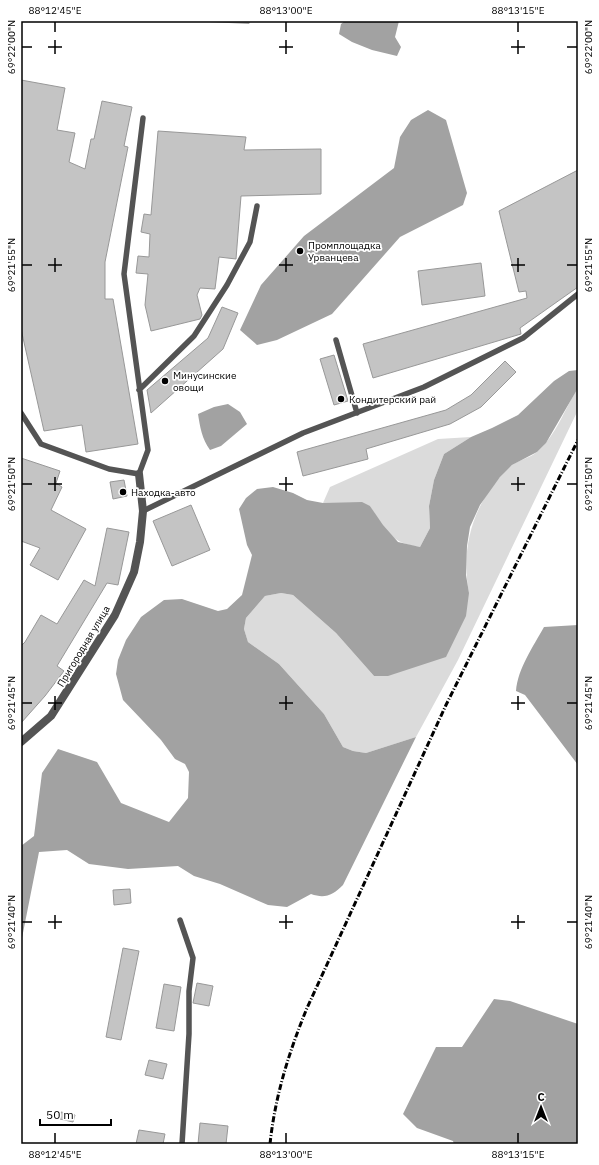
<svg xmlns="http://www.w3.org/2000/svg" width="599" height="1165" viewBox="0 0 599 1165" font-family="'IBM Plex Sans',sans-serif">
<rect width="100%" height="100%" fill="#fff"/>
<path fill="#dbdbdb" d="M578,388V410L458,660L416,737L366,753L353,751L343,747L324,714L279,664L248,642L244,629L246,618L265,596L281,593L293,595L336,633L374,676L469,593C460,546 474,499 511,466C518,460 530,458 537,452C556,436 565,408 578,388Z
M471,437L444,454L434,480L429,506L430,528L420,547C391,544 384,528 370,506L323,503L330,487L438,439Z"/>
<path fill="#a2a2a2" d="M189,21H251L249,24Z
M345,21H399L395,37L401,47L397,56L372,50L352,42L339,34L341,24Z
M428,110L446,120L467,193L463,205L400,237L332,314L277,340L257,345L240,330L261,285L304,236L394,168L400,137L411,120Z
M578,370V388L546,443L537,452L512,465L500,477L480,505L470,527L467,546L466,575L469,593L466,616L446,657L388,676H374L336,633L293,595L281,593L265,596L246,618L244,629L248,642L279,664L324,714L343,747L353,751L366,753L416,737L343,885C333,895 325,899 311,894L287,907L268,905L220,884L194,876L178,866L128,869L89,864L67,850L39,852L21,943V846L34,836L42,773L58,749L97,762L121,803L169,822L188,798L189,772L185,764L175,759L161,740L123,700L116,674L118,660L126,640L141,617L164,600L182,599L218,611L227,609L242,595L252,555L247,545L239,509L246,498L257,489L273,487L293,493L307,500L323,503L362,502L370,506L383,525L398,542L420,547L430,528L429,506L434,480L444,454L471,437L492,428L518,415L554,381L569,371Z
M228,404L240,412L247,424L221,446L210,450C202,439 200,427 198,414L214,407Z
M578,625V765L525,695L516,691C518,668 533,647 544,627Z
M494,999L510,1001L578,1024V1144H454L453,1141L417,1128L403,1114L436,1047H462Z"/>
<path fill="#c4c4c4" stroke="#989898" d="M21,80L65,88L57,130L75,133L69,162L85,169L91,139H94L102,101L132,107L124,146L128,147L105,262V299H113L138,444L86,452L82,425L44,431L21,329Z
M158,131L246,137L244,150L321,149V194L241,196L236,259L219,257L215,289L200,288L197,295L202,315L200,319L151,331L145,305L148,274L136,273L138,256L149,257L150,234L141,232L144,214L151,215Z
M578,170V287L520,328L521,334L373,378L363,344L527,298L526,291L519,292L499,211Z
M481,263L485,296L422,305L418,271Z
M222,307L238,313L223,349L151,413L147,390L208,338Z
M334,355L348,401L334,405L320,359Z
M505,361L516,372L481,407L450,424L366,449L368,459L303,476L297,452L446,410L471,395Z
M21,458L60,471L56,483L62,487L51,510L86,529L58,580L30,565L40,548L21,541Z
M124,480L127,496L113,499L110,482Z
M191,505L210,550L172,566L153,521Z
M107,528L129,532L118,585L107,583L57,666L64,671L45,696L21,723V646L25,642L41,615L57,624L84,580L95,586Z
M130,889L131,903L114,905L113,890Z
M123,948L139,951L121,1040L106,1037Z
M197,983L213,986L209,1006L193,1003Z
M164,984L181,987L174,1031L156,1028Z
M149,1060L167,1064L163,1079L145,1075Z
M61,1112L75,1115L73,1122L60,1119Z
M200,1123L228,1126L226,1144H198Z
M139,1130L165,1134L163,1144H136Z"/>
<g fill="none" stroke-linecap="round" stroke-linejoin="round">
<path stroke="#545454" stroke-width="5.5" d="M336,340L357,413
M139,390L194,336L227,285L250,242L257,206
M21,413L41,444L109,469L139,474L148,450L124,274L143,118
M143,511L303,433L424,387L523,338L578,294
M180,920L193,958L189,991V1034L182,1144"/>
<path stroke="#545454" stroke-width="8" d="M21,742L51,716L115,615L134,572L140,542L143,511L139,474"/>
<path stroke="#000" stroke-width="3" stroke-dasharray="6 2 1 2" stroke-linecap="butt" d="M270,1144C275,1096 289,1052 307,1008L446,705L578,440"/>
</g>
<path fill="none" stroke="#000" stroke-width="1.5" d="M55,22V32M286,22V32M518,22V32M55,40V54M286,40V54M518,40V54M22,47H32M48,47H62M279,47H293M511,47H525M567,47H577M55,258V272M286,258V272M518,258V272M22,265H32M48,265H62M279,265H293M511,265H525M567,265H577M55,477V491M286,477V491M518,477V491M22,484H32M48,484H62M279,484H293M511,484H525M567,484H577M55,696V710M286,696V710M518,696V710M22,703H32M48,703H62M279,703H293M511,703H525M567,703H577M55,915V929M286,915V929M518,915V929M22,922H32M48,922H62M279,922H293M511,922H525M567,922H577M55,1133V1143M286,1133V1143M518,1133V1143"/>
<g fill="#000" stroke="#fff" stroke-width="1.5">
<circle cx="300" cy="251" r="4"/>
<circle cx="165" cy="381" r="4"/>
<circle cx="341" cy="399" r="4"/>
<circle cx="123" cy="492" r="4"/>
</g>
<g text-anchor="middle" stroke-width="3.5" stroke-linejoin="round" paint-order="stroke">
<g font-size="10" fill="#000" stroke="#fff" text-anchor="start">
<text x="308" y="249">Промплощадка<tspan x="308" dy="12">Урванцева</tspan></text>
<text x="173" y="379">Минусинские<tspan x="173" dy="12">овощи</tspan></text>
<text x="349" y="403">Кондитерский рай</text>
<text x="131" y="496">Находка-авто</text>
</g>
<g font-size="10" fill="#000" stroke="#fff">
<text transform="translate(83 646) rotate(-59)" y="4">Пригородная улица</text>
</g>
</g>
<rect width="599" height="1165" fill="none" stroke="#ffffff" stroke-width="44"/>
<g transform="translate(541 1107)" stroke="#ffffff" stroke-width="3" paint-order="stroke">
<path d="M0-3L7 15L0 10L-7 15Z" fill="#000000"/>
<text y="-6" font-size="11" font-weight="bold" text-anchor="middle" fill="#000000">С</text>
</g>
<path d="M40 1119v6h71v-6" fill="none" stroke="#000000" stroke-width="2"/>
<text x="46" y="1119" font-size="12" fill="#000000" stroke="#ffffff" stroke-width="3" paint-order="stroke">50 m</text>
<rect x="22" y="22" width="555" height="1121" fill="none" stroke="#000" stroke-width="1.5"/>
<g font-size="10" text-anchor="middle" fill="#000">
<text x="55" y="14">88°12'45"E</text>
<text x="286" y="14">88°13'00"E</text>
<text x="518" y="14">88°13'15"E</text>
<text transform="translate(11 47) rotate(-90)" y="4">69°22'00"N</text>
<text transform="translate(588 47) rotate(-90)" y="4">69°22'00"N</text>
<text transform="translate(11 265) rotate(-90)" y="4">69°21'55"N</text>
<text transform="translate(588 265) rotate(-90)" y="4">69°21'55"N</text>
<text transform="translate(11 484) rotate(-90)" y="4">69°21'50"N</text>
<text transform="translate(588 484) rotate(-90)" y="4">69°21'50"N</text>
<text transform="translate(11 703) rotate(-90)" y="4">69°21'45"N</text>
<text transform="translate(588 703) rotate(-90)" y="4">69°21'45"N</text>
<text transform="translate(11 922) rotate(-90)" y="4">69°21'40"N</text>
<text transform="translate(588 922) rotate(-90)" y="4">69°21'40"N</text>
<text x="55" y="1158">88°12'45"E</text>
<text x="286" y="1158">88°13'00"E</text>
<text x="518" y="1158">88°13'15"E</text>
</g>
</svg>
